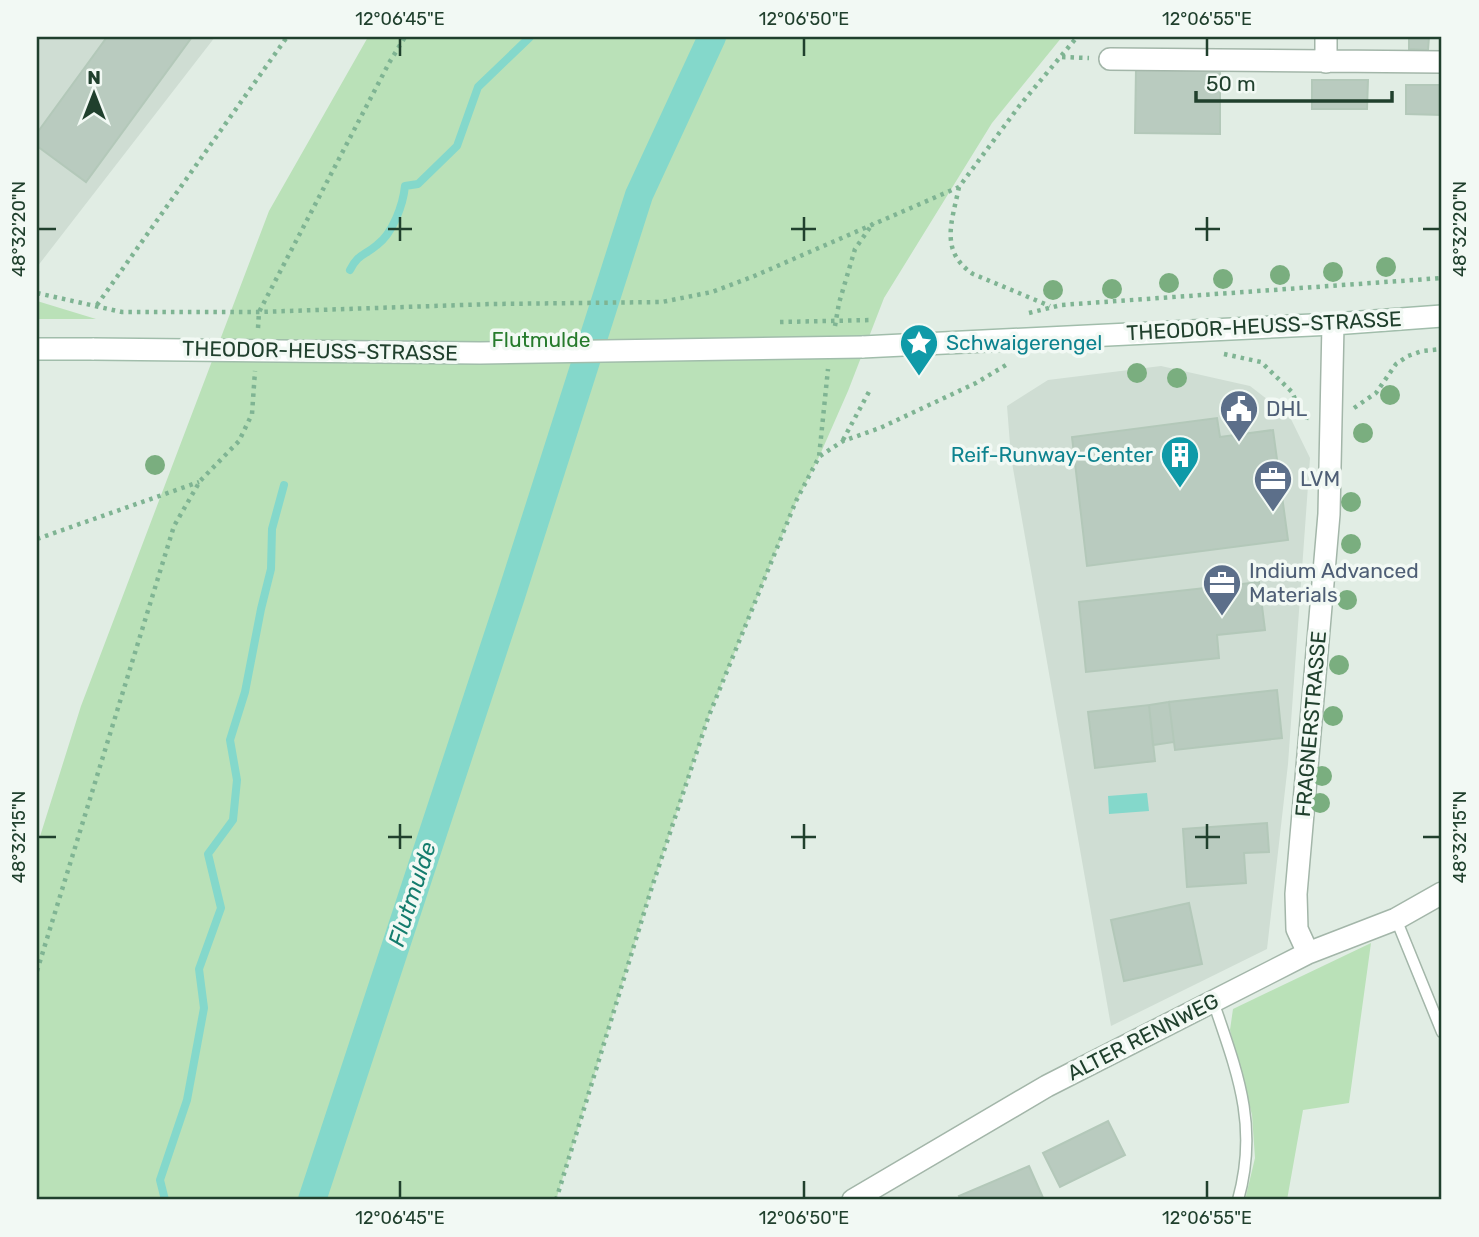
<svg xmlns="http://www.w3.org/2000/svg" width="1479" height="1237" viewBox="0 0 1479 1237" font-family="Rubik,sans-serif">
<rect width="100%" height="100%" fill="#e1ede4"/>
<path fill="#cfddd3" d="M37,37H215L37,267Z
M1161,366L1250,386L1290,417L1310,458L1288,764L1267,949L1111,1026L1011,457L1007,406L1048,380Z"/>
<path fill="#bae1b8" d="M368,37H1062L992,123L884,298L848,391L819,457L796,502L708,718L651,890L556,1200H37V846L81,706L269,211Z
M37,301L96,319H37Z
M1371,943L1349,1103L1303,1110L1287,1200H1245L1255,1158L1252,1115L1230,1030L1233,1009Z"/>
<path fill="#84d8cb" d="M1147,793L1149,811L1109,814L1108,796Z"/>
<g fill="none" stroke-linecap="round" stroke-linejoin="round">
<path stroke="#84d8cb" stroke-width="8" d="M350,270C358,254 364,256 377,245C393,233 403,205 405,186L418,184L457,146L478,87L530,37
M165,1200L160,1180L187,1100L204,1008L199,969L221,908L208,854L233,820L237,780L230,740L245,692L261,609L271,569L272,529L284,485"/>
<path stroke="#84d8cb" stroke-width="28" d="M312,1200L511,596L639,195L712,37"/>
</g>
<path fill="#b9cbbf" stroke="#b3c8b9" stroke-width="2" d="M107,37H192L86,182L37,146V133Z
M1409,37H1429L1428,50L1409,49Z
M1136,69L1220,70V134L1135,133Z
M1312,80H1368L1367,109H1312Z
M1406,85H1442V115L1406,114Z
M1217,418L1220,437L1273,430L1288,540L1087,566L1072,437Z
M1259,582L1265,630L1217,635L1219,658L1086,672L1079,602Z
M1277,690L1282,738L1175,750L1169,702Z
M1169,702L1174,742L1153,745L1149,705Z
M1149,705L1155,761L1095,768L1088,712Z
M1267,823L1269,852L1244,853L1246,883L1187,887L1183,829Z
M1189,903L1202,964L1124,981L1111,920Z
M1108,1121L1125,1155L1060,1187L1043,1153Z
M1029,1166L1044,1200H961L959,1196Z"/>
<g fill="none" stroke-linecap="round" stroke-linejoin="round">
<g stroke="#a3b6a9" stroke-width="13">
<path id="service" d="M1396,919L1442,1032
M1213,1001C1237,1072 1259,1125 1238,1200"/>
</g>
<g stroke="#a3b6a9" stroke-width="24">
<path id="minor" d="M1110,59L1442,62
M1326,62V37
M1308,953L1297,929L1296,894L1329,514L1333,324
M853,1200L1047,1086L1308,953L1396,919L1442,893"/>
</g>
<g stroke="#a1bdab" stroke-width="24">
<path id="secondary" d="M862,347L1333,324L1442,316
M37,349H94"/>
</g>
<path stroke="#7fb493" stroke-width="4.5" stroke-dasharray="3.5 5" stroke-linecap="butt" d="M1062,57L1089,58
M959,187C952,222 939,251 973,274L1050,306
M37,293L122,312H259L492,304L662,302L712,292L752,277L959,187L1020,105L1077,37
M97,305L287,37
M1029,313L1061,305L1442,278
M835,326L839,303L855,249L873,223
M258,328L259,312L389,63L405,37
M1224,354L1261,362L1292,392L1303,417L1309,418
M1354,408L1376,393L1396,364L1408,356L1422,351L1442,349
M843,440L871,388
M820,456L843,441L880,428L976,383L1006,365
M37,539L199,482
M37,971L174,526L200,481L239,441L252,414L255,371
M556,1200L651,890L708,718L796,501L819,457L828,369"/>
<use href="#service" stroke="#fff" stroke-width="10"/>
<use href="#minor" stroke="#fff" stroke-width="21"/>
<use href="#secondary" stroke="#fff" stroke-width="21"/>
<g stroke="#a1bdab" stroke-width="24" stroke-linecap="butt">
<path id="secondary-bridge" d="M94,349L480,353L862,347"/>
</g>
<path stroke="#7fb493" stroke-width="4.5" stroke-dasharray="3.5 5" stroke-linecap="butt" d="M780,322L872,320"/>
<use href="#secondary-bridge" stroke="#fff" stroke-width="21"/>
</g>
<g fill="#7aae7f">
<circle cx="1386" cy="267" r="10"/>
<circle cx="1333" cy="272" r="10"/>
<circle cx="1280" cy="275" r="10"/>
<circle cx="1223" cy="279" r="10"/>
<circle cx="1169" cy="283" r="10"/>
<circle cx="1112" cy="289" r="10"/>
<circle cx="1053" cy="290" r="10"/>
<circle cx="1137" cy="373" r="10"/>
<circle cx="1177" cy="378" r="10"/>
<circle cx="1390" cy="395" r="10"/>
<circle cx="1363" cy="433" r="10"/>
<circle cx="155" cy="465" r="10"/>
<circle cx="1351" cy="502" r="10"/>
<circle cx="1351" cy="544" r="10"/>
<circle cx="1347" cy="600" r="10"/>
<circle cx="1339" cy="665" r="10"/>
<circle cx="1333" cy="716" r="10"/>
<circle cx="1322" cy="776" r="10"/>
<circle cx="1320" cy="803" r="10"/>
</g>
<path fill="none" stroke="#20402d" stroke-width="2.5" d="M400,38V56M804,38V56M1207,38V56M400,217V241M804,217V241M1207,217V241M38,229H56M388,229H412M791,229H816M1195,229H1220M1423,229H1440M400,824V849M804,824V849M1207,824V849M38,837H56M388,837H412M791,837H816M1195,837H1220M1423,837H1440M400,1181V1198M804,1181V1198M1207,1181V1198"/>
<defs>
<g id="sight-pin" transform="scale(2.0125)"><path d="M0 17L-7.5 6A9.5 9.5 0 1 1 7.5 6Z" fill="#0f9aa8" stroke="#f2f9f4"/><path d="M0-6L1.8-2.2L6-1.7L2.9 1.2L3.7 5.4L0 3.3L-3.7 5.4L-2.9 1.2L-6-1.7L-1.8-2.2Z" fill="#fff"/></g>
<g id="civic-pin" transform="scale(2.0125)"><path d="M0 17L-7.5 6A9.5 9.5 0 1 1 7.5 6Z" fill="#5c6f8a" stroke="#f2f9f4"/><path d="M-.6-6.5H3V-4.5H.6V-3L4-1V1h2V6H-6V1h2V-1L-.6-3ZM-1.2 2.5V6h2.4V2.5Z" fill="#fff"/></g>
<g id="building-pin" transform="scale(2.0125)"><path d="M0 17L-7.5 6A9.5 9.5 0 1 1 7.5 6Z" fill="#0f9aa8" stroke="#f2f9f4"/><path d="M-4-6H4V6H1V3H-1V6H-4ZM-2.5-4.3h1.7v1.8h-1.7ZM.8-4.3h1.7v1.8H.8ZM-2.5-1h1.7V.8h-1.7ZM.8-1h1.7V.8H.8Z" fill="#fff"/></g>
<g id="office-pin" transform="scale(2.0125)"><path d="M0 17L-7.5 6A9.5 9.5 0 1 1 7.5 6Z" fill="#5c6f8a" stroke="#f2f9f4"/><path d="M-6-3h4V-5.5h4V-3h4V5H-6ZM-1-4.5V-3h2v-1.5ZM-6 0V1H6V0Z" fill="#fff"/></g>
</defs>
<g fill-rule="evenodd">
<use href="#sight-pin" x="919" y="343"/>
<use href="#civic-pin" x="1239" y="409"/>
<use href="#building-pin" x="1180" y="455"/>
<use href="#office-pin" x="1273" y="479"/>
<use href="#office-pin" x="1222" y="583"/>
</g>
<g text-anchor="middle" stroke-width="7" stroke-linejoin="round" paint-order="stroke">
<g font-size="21" fill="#20402d" stroke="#f2f9f4">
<text transform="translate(1264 326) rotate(-3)" y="7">THEODOR-HEUSS-STRASSE</text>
<text transform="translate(320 351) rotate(1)" y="7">THEODOR-HEUSS-STRASSE</text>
<text transform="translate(1311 724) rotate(-85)" y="7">FRAGNERSTRASSE</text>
<text transform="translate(1143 1037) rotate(-27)" y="7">ALTER RENNWEG</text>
</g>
<g font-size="21" fill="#267b2c" stroke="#f2f9f4">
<text x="541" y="347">Flutmulde</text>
</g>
<g font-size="21" fill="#0d838f" stroke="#f2f9f4" text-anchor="start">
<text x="946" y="350">Schwaigerengel</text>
<text x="1153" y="462" text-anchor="end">Reif-Runway-Center</text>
</g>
<g font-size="21" fill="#4e5e75" stroke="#f2f9f4" text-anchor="start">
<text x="1266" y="416">DHL</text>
<text x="1300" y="486">LVM</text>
<text x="1249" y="578">Indium Advanced<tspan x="1249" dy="24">Materials</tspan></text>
</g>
<g font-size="23" font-style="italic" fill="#147c6d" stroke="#f2f9f4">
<text transform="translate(412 894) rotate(-72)" y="8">Flutmulde</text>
</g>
</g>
<rect width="1479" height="1237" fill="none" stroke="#f2f9f4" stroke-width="77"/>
<g transform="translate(94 94)" stroke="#f2f9f4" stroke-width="5" paint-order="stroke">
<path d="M0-5L12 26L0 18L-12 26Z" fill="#20402d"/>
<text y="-10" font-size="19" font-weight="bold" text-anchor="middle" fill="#20402d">N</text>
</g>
<path d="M1196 91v10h196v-10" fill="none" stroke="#20402d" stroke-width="3.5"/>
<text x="1206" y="91" font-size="21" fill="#20402d" stroke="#f2f9f4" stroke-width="5" paint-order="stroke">50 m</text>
<rect x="38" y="38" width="1402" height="1160" fill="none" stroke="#20402d" stroke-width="2.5"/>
<g font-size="18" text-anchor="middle" fill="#20402d">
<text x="400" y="25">12°06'45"E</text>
<text x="804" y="25">12°06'50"E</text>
<text x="1207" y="25">12°06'55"E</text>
<text transform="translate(19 229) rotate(-90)" y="6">48°32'20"N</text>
<text transform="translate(1460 229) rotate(-90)" y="6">48°32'20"N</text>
<text transform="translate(19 837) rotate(-90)" y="6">48°32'15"N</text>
<text transform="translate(1460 837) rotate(-90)" y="6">48°32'15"N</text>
<text x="400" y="1224">12°06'45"E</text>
<text x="804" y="1224">12°06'50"E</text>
<text x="1207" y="1224">12°06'55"E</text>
</g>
</svg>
